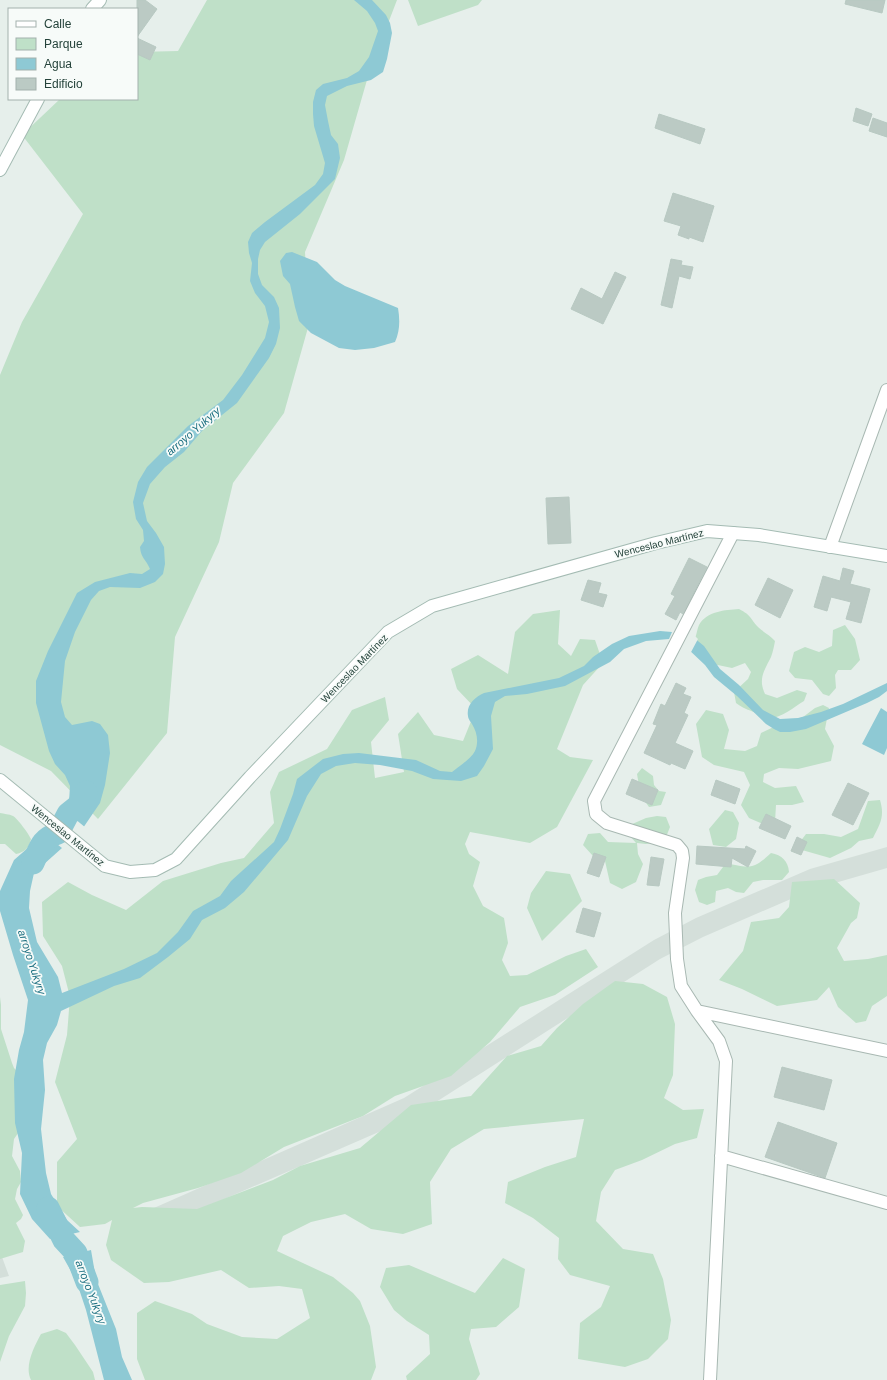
<svg xmlns="http://www.w3.org/2000/svg" width="887" height="1380" viewBox="0 0 887 1380" font-family="Helvetica,sans-serif">
<rect width="100%" height="100%" fill="#e6efeb"/>
<path fill="#d4dfda" d="M887,847V868L814,889L703,937L660,959L411,1118L144,1234L138,1215L404,1098L654,940L696,918L810,869Z
M0,1257H2L9,1276L0,1278Z"/>
<path fill="#bfe0c8" d="M207,0H397L369,73L344,160L305,252L309,324L284,413L233,483L219,542L175,637L167,733L98,819L51,771L0,745V375L22,322L83,214L22,135L60,99H137V52L178,51Z
M408,0H482L478,5L418,26Z
M739,609C752,616 749,617 758,627C763,632 770,635 775,641C774,646 773,652 771,657C764,671 758,679 765,694L777,698L797,690L807,693L804,701C794,707 779,720 767,718C763,717 760,714 756,713C747,709 744,709 736,703L734,692L748,679L751,672L745,663L732,668L713,664L695,638C697,634 697,629 699,625C707,611 725,610 739,609Z
M560,610L558,644L571,656L580,639L595,640L603,663L583,685L557,749L570,757L593,760L557,827L530,843L470,832L465,844L469,854L480,862L473,886L483,906L504,918L508,943L502,960L510,976L527,975L566,956L586,949L598,967L555,995L520,1007L490,1042L451,1076L395,1096L363,1116L284,1147L241,1173L198,1188L143,1203L133,1208L142,1207L197,1209L273,1180L300,1166L360,1148L411,1105L471,1096L507,1056L541,1046L557,1028L583,1004L615,981L643,984L667,997L675,1024L673,1075L664,1098L683,1110L704,1109L697,1138L675,1144L642,1160L615,1170L601,1192L596,1221L623,1249L653,1254L663,1279L671,1320L668,1339L648,1359L625,1367L578,1359L580,1323L601,1307L610,1286L570,1275L558,1259L559,1238L533,1218L505,1203L508,1182L545,1167L576,1157L584,1119L484,1129L451,1149L430,1182L432,1224L403,1234L371,1229L345,1214L311,1222L283,1236L277,1251L333,1277L353,1293L360,1301L370,1326L376,1367L371,1380H145L137,1359V1313L155,1301L192,1314L207,1324L242,1337L277,1339L310,1318L302,1289L279,1286L249,1288L221,1270L169,1282L144,1283L111,1260L106,1245L112,1220L105,1224L80,1227L57,1206V1162L77,1139L55,1082L67,1035L70,997L62,966L43,936L42,902L68,882L92,895L126,910L163,881L221,863L244,858L274,823L270,792L279,772L327,749L352,710L385,697L389,720L371,742L375,778L404,772L398,734L418,712L434,735L463,741L476,709L457,689L451,669L478,655L508,674L515,632L533,614Z
M845,625L855,639L860,660L851,670H838L835,675L836,688L829,696L823,694L812,680L795,678L789,671L794,652L805,647L819,652L832,646L833,630Z
M823,705L829,708L825,729L834,746L831,761L798,769L779,768L764,774L763,782L775,788L796,786L804,802L792,805H776L775,822L765,825L749,818L741,805L750,785L744,772L714,765L702,757L696,724L706,710L723,714L729,730L724,749L745,751L757,746L761,733L778,725L803,717L815,708Z
M642,768L653,776L654,785L659,791L666,792L661,805L649,807C642,798 639,787 637,774Z
M880,800C885,817 880,824 873,838L859,841L851,848L830,858L802,850L800,842L806,834H824L841,837L858,829L868,801Z
M725,810L733,812L739,823L736,839L726,847L713,845L709,829Z
M0,813C4,814 9,814 13,816C17,818 29,834 31,839C29,848 25,852 16,854L5,844H0Z
M657,816L666,817L670,827L664,842L646,844L637,843L638,854L643,864L636,882L622,889L610,883L605,861L593,856L583,845L588,834L600,833L608,842L636,843L630,836V825L646,818Z
M771,853C782,855 788,861 789,872L782,880H763L753,882L744,893L736,892L728,888L716,891L715,902L707,905L699,902L695,890L698,880L706,877L717,875L726,863C749,868 753,870 771,853Z
M546,871L570,874L582,901L542,941L527,908L531,893Z
M834,879L860,903L857,918L851,923L837,948L844,961L868,959L887,955V996L872,1006L866,1021L856,1023L838,1007L829,987L817,1000L777,1006L742,989L719,980L743,951L751,922L779,918L789,907L792,882Z
M0,997L1,1005V1029L12,1063L14,1068L21,1075L23,1126L14,1139L12,1156L20,1171L21,1182L17,1189L15,1199L23,1215L21,1219L16,1223L25,1241L23,1252L0,1259Z
M503,1258L525,1269L519,1307L496,1327L471,1329L469,1339L480,1374L476,1380H407L406,1376L430,1354L429,1335L407,1321L394,1310L380,1287L386,1268L409,1265L475,1293Z
M25,1281L26,1293L25,1306L9,1336L0,1362V1285Z
M57,1329L66,1333L75,1345L93,1372L95,1380H31C24,1366 34,1347 41,1334Z"/>
<path fill="#8ec9d4" d="M354,0H372L386,15L390,23L392,33L387,59L383,72L371,80L347,86L327,96L325,105L328,121L331,135L338,144L340,158L335,179L300,214L265,242L260,250L258,259V274L262,285L274,297L279,308L280,328L276,344L269,358L237,403L202,431L184,452L165,467L150,484L143,503L147,521L156,533L164,547L165,564L163,574L155,582L140,588L110,587L99,591L91,600L75,632L65,661L61,702L65,717L72,725L92,721L100,724L108,735L110,753L105,785L100,803L83,828L64,813L69,802L70,786L65,775L55,764L49,751L36,703V681L48,651L77,593L95,582L130,573L142,574L150,569C146,559 141,559 140,547L144,541L143,530L136,519L133,502L138,482L147,467L188,426L223,400L242,375L265,338L269,322L265,306L255,293L250,281L252,263L249,253L248,242L252,233L265,222L315,185L323,174L325,163L314,126L313,114V102L316,90L323,84L347,78L359,71L369,57L378,31L375,23L367,11Z
M292,252L317,262L335,280L345,286L398,308C400,320 400,331 395,342L374,348L355,350L339,348L311,333L299,321L295,307L290,284L283,276L280,261L286,253Z
M660,631L672,632L669,639L646,641L624,649L610,662L565,686L527,694L505,696L495,702L491,716L493,749L484,766L477,776L461,781L433,779L412,771L380,765L355,763L336,766L321,774L307,796L288,840L244,892L225,908L202,920L190,939L168,957L140,978L114,986L61,1011L57,1025L47,1043L43,1060L45,1090L41,1129L46,1173L51,1194L67,1220L80,1232L50,1239L32,1219L20,1194L22,1153L15,1123L14,1079L19,1050L24,1032L28,1000L13,955L0,911V891L14,860L44,834L62,848L34,873L30,891L29,908L37,942L58,977L62,993L124,969L157,953L178,932L193,911L220,896L231,881L274,842L280,829L293,794L297,779L323,759L343,754L359,753L416,760L440,771L452,772C459,766 471,759 475,751C479,742 477,732 472,724C471,722 468,719 468,716C466,705 475,697 484,693L559,678L584,666L593,657L612,644L629,636Z
M693,637L704,646L720,669L739,685L763,710L780,719L798,718L821,712L843,704L887,683V691L879,697L867,703L806,729L790,732H780L774,729L766,724L737,696L714,677L705,665L687,648Z
M881,708L887,712V748L884,755L862,744Z
M91,1250L96,1279L116,1329L122,1357L132,1380H104L86,1310L76,1280L63,1257Z"/>
<path fill="#e6efeb" d="M692,635H694L698,639L690,654L685,647Z
M63,809L86,828L85,830H82L63,814Z"/>
<g fill="none" stroke-linecap="round" stroke-linejoin="round">
<path stroke="#8ec9d4" stroke-width="23" d="M33,863C40,848 41,839 58,833L68,814L78,806L86,792
M48,1208L64,1240L76,1253L87,1282"/>
</g>
<path fill="#bbcac4" stroke="#b8c9c2" d="M137,0H145L157,9L137,37Z
M846,0H885L882,13L845,4Z
M137,38L156,47L150,60L137,54Z
M856,108L872,114L868,126L853,121Z
M659,114L705,129L700,144L655,128Z
M873,118L887,123V137L869,131Z
M673,193L714,206L703,242L689,237V239L678,235L681,226L664,221Z
M671,259L682,261L681,265L693,267L690,279L679,276L672,308L661,305Z
M615,272L626,277L603,324L571,309L581,288L602,299Z
M569,497L571,543L548,544L546,498Z
M689,558L707,567L683,614L680,612L676,620L665,614L675,596L671,594Z
M843,568L854,571L850,584L870,589L861,623L846,619L851,602L831,597L827,611L814,607L823,576L840,581Z
M768,578L793,590L780,618L755,605Z
M588,580L601,583L598,593L607,595L603,607L581,600Z
M676,683L686,688L683,694L691,697L684,713L688,715L675,743L693,751L685,769L671,763L670,765L644,753L657,725L653,724L661,704L665,706Z
M632,779L658,790L652,805L626,794Z
M716,780L740,789L735,804L711,795Z
M848,783L869,793L853,825L832,815Z
M766,814L791,826L785,839L759,828Z
M797,837L807,842L801,855L791,851Z
M697,846L745,849L746,846L756,851L748,867L732,858L731,867L696,864Z
M594,853L606,857L599,877L587,873Z
M651,857L664,859L659,886L647,885Z
M583,908L601,913L594,937L576,932Z
M782,1067L832,1080L824,1110L774,1097Z
M778,1122L837,1143L825,1178L765,1157Z"/>
<g fill="none" stroke-linecap="round" stroke-linejoin="round">
<g stroke="#a8b8b2" stroke-width="14">
<path id="minor" d="M733,533L594,801L596,814L607,823L677,845L682,851L683,858L675,913L677,959L681,986L697,1011L887,1051
M830,547L887,390
M697,1011L719,1041L726,1061L710,1380
M721,1156L887,1203"/>
</g>
<g stroke="#a4bbb3" stroke-width="14">
<path id="secondary" d="M92,9L100,0
M0,170L38,99
M0,780L105,866L130,872L155,870L176,859L250,777L388,632L432,606L656,543L707,531L759,535L887,556"/>
</g>
<use href="#minor" stroke="#fff" stroke-width="12"/>
<use href="#secondary" stroke="#fff" stroke-width="12"/>
</g>
<g text-anchor="middle" stroke-width="3.5" stroke-linejoin="round" paint-order="stroke">
<g font-size="10" fill="#24423a" stroke="#f7fbf9">
<text transform="translate(659 543) rotate(-14)" y="4">Wenceslao Martínez</text>
<text transform="translate(354 668) rotate(-46)" y="4">Wenceslao Martínez</text>
<text transform="translate(68 835) rotate(39)" y="4">Wenceslao Martínez</text>
</g>
<g font-size="11" font-style="italic" fill="#1c6f80" stroke="#f7fbf9">
<text transform="translate(193 431) rotate(-41)" y="4">arroyo Yukyry</text>
<text transform="translate(32 962) rotate(72)" y="4">arroyo Yukyry</text>
<text transform="translate(91 1292) rotate(69)" y="4">arroyo Yukyry</text>
</g>
</g>
<rect x="8" y="8" width="130" height="92" fill="#f7fbf9" stroke="#a3b1ad"/>
<rect x="16" y="21" width="20" height="6" fill="#ffffff" stroke="#a3b1ad"/>
<text x="44" y="28" font-size="12" fill="#24423a">Calle</text>
<rect x="16" y="38" width="20" height="12" fill="#bfe0c8" stroke="#a3b1ad"/>
<text x="44" y="48" font-size="12" fill="#24423a">Parque</text>
<rect x="16" y="58" width="20" height="12" fill="#8ec9d4" stroke="#a3b1ad"/>
<text x="44" y="68" font-size="12" fill="#24423a">Agua</text>
<rect x="16" y="78" width="20" height="12" fill="#bbcac4" stroke="#a3b1ad"/>
<text x="44" y="88" font-size="12" fill="#24423a">Edificio</text>
</svg>
